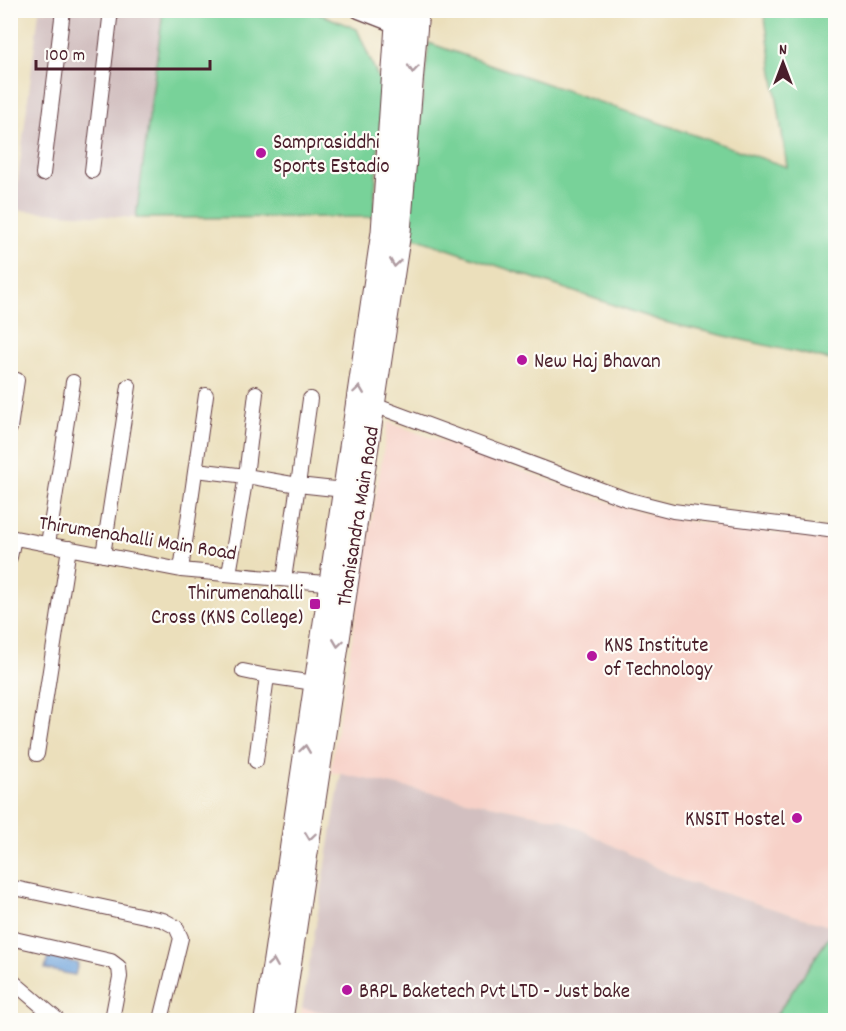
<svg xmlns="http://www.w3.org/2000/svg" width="846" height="1031" viewBox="0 0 846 1031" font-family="Dekko,sans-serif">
<rect width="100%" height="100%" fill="#fdfcf7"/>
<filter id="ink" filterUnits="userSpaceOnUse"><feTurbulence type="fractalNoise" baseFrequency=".0167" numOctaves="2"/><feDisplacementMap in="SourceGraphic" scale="12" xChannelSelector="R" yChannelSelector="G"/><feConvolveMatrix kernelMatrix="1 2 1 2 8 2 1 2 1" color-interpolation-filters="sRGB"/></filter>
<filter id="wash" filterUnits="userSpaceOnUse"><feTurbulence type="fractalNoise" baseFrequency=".008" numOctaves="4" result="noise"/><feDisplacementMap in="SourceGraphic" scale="24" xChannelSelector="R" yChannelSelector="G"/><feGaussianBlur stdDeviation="1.35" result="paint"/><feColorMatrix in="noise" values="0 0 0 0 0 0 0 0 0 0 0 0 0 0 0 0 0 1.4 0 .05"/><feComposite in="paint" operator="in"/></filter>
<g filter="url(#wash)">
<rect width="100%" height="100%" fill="#ebdfbb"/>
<path fill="#f7d1c8" d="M388,422L619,506L673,519L835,541V928L681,880L562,820L330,772Z
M302,1008L363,1020H300Z"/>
<path fill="#d2bfc0" d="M39,11H163L136,218L14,210Z
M341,774L562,820L681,880L835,928L773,1020H363L302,1008Z"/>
<path fill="#78d299" stroke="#617862" stroke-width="1.5" d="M163,11H313L357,29L383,89L373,217L136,218Z
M764,11H835V361L664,322L406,235L429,43L787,167Z
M835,928V1020H773Z"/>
<path fill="#6da2da" stroke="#5c6082" stroke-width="1.5" d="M48,957L78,963L75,975L45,969Z"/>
</g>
<g filter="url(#ink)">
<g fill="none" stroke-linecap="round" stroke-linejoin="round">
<g stroke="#623c41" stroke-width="16">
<path id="minor" d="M92,171L111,10
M43,174L63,10
M310,399L298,485L344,490
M374,405L626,499L673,511L836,531
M10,428L17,380
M196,470L246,476L256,393
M10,537L181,570L336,584
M48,544L73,382
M103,555L129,386
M10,557L14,538
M181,570L206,395
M229,574L246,476L298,485L284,579
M243,671L267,676
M37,754L69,548
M256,761L267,676L314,683
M10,887L163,920L176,927L181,938L161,1020
M10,938L111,961L119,967L120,977L113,1014L118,1020
M10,979L58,1020"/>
</g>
<g stroke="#623c41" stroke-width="19">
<path id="tertiary" d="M359,10L405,28"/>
</g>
<g stroke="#623c41" stroke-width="23">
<path id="primary" d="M265,1020L382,232L397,10
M282,1020L400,232L418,10"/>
</g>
<use href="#minor" stroke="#fff" stroke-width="14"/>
<use href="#tertiary" stroke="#fff" stroke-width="16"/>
<use href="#primary" stroke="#fff" stroke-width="21"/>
</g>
<defs><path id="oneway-chevron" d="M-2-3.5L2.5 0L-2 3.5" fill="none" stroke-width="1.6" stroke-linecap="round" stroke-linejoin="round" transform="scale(1.5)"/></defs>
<g stroke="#ae9aa0">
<use href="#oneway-chevron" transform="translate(413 69) rotate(95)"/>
<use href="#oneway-chevron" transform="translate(395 263) rotate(98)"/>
<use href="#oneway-chevron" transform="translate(359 390) rotate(-82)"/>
<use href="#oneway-chevron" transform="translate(338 643) rotate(98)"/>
<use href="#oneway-chevron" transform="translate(305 749) rotate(-82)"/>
<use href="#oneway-chevron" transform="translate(310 836) rotate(98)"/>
<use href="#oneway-chevron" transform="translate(273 963) rotate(-81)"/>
</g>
</g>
<g fill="#b5179e" stroke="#fdfcf7" stroke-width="2">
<circle cx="261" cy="153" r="6"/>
<circle cx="522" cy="360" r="6"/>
<rect x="309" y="598" width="12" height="12" rx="3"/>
<circle cx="592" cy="656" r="6"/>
<circle cx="797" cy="818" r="6"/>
<circle cx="347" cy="990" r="6"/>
</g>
<g text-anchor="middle" stroke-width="4.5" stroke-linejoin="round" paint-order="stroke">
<g font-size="21" fill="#4a1f2b" stroke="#fdfcf7" text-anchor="start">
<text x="273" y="148">Samprasiddhi<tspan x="273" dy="24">Sports Estadio</tspan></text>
<text x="534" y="367">New Haj Bhavan</text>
<text x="303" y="599" text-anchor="end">Thirumenahalli<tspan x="303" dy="24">Cross (KNS College)</tspan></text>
<text x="604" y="651">KNS Institute<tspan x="604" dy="24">of Technology</tspan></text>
<text x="785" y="825" text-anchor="end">KNSIT Hostel</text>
<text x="359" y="997">BRPL Baketech Pvt LTD - Just bake</text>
</g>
<g font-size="21" fill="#4a1f2b" stroke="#fdfcf7">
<text transform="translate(357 516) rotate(-81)" y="7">Thanisandra Main Road</text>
<text transform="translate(138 537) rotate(9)" y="7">Thirumenahalli Main Road</text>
</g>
</g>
<rect width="846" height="1031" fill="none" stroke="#fdfcf7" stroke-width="36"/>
<g transform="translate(783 63)" stroke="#fdfcf7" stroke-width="4.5" paint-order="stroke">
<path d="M0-4.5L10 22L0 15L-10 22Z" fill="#4a1f2b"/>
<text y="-9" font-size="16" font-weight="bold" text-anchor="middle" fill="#4a1f2b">N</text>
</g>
<path d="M36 60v9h174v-9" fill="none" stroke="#4a1f2b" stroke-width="3"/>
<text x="45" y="60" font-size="18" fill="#4a1f2b" stroke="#fdfcf7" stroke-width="4.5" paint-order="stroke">100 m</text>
</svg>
